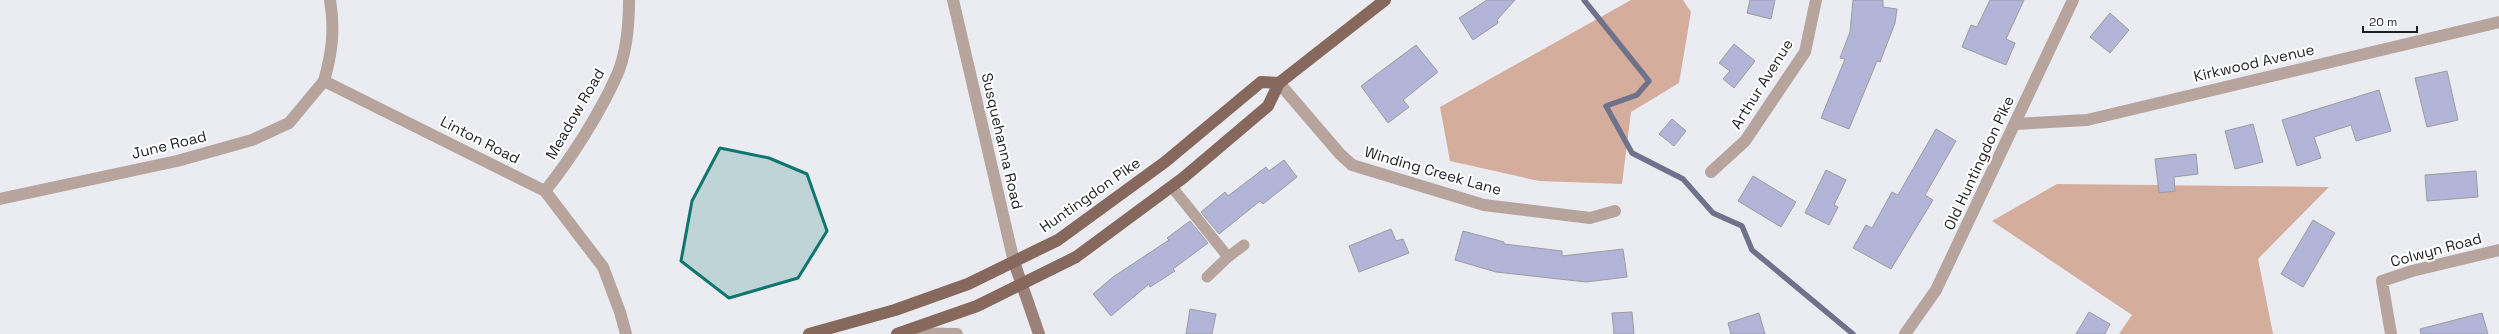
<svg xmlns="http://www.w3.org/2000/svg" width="2499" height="334" viewBox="0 0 2499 334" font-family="'Space Grotesk',sans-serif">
<rect width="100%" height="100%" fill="#ebecf2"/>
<path fill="#d4ad9d" d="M1631,0H1683L1691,12L1679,83L1631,112L1622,184L1539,181L1450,161L1440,107Z
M2057,184L2329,187L2258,259L2273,334H2119L2132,315L1992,221Z"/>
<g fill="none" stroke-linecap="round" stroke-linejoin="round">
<path stroke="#70718a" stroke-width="5.5" d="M1584,0L1649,81L1637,95L1606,106L1632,153L1683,179L1713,213L1742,226L1752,250L1853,334"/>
</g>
<path fill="#b2b4d8" stroke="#9c9ca1" d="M1487,0H1515L1497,20L1498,23L1473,40L1459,18Z
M1750,0H1775L1771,19L1747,13Z
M1853,0H1883V7L1897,9L1895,23L1880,62L1877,61L1849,129L1821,118L1845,59L1840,58L1850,32Z
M1990,0H2024L2006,39L2015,43L2006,65L1962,47L1971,25L1977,27Z
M2110,13L2129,30L2110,53L2090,37Z
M1734,44L1755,61L1734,88L1723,79L1730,71L1719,63Z
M1416,45L1438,72L1403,100L1409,107L1388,123L1361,86Z
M2447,71L2458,120L2427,127L2415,78Z
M2379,90L2391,131L2356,141L2351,125L2314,137L2321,158L2297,166L2282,120Z
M1672,119L1686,131L1674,146L1659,134Z
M2253,124L2263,162L2235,169L2225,131Z
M1936,129L1956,141L1925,195L1933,200L1891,269L1853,248L1866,225L1872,228L1892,192L1898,195Z
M2196,154L2198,174L2174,177L2175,191L2159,193L2155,159Z
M1284,160L1297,177L1263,204L1260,201L1219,234L1201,212L1225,192L1228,196L1266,167L1269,171Z
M1826,170L1846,180L1834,205L1838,207L1829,225L1805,213Z
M2476,171L2478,197L2427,201L2425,175Z
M1753,176L1796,202L1781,227L1738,201Z
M2313,220L2335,233L2303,287L2281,274Z
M1190,221L1208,243L1173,269L1175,271L1150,287L1149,284L1111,316L1093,294L1113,277L1169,240L1167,238Z
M1391,229L1396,241L1403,239L1409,253L1359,272L1349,246Z
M1463,231L1504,242V244L1562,251V256L1623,249L1627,277L1586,282L1496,272L1455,260Z
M1190,309L1216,314L1212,334H1186Z
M1632,312L1634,334H1614L1612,313Z
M2089,312L2110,324L2105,334H2076Z
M1759,313L1765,334H1731L1728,323Z
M2482,313L2488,334H2421L2420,329Z"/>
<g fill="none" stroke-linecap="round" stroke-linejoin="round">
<path stroke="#b6a49d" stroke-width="11" d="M1172,187L1228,257L1244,245
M1207,277L1228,257"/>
<path stroke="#b6a49d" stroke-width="12" d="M330,0C335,29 332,53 324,81L545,191L603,267L620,312L626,334
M953,0L1014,262
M1279,83L1340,154L1352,165L1484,205L1590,218L1615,211
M2015,124L2087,120L2499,22
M1711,172L1745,141L1805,52L1816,0
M545,191C571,159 600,113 617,75C627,52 629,24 629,0
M0,199L177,161L252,140L289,123L324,81
M900,333L957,334
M1905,334L1936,290L2073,0
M2391,334L2382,281L2412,271L2499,250"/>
<path stroke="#9b8177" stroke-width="12" d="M1014,262L1039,334"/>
<path stroke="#87685c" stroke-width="12" d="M809,334L895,310L968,284L1058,240L1165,162L1261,82L1279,83
M897,334L977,306L1076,257L1183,178L1268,106L1279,83L1385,0"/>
</g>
<path fill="#0f766e" fill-opacity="0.2" stroke="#0f766e" stroke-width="3" stroke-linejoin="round" d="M720,148L769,158L807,174L827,231L798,278L729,298L681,261L692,201Z"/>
<g text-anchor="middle" stroke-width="4" stroke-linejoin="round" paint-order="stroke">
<g font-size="15" fill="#1f2022" stroke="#fff">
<text transform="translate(2254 63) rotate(-13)" y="5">Kirkwood Avenue</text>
<text transform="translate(1762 84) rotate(-58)" y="5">Arthur Avenue</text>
<text transform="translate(575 114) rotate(-60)" y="5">Meadow Road</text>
<text transform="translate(480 140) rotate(27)" y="5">Linton Road</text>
<text transform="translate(1002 141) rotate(77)" y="5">Susquehanna Road</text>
<text transform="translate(169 145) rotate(-14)" y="5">June Road</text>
<text transform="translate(1979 163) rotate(-65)" y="5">Old Huntingdon Pike</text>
<text transform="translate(1433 171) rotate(16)" y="5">Winding Creek Lane</text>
<text transform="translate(1090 195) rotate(-35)" y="5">Huntingdon Pike</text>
<text transform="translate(2436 250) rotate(-15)" y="5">Colwyn Road</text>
</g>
</g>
<path d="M2363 26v6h54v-6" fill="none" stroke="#1f2022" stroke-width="2"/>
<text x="2369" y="26" font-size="12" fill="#1f2022" stroke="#ffffff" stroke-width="3" paint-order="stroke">20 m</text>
</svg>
